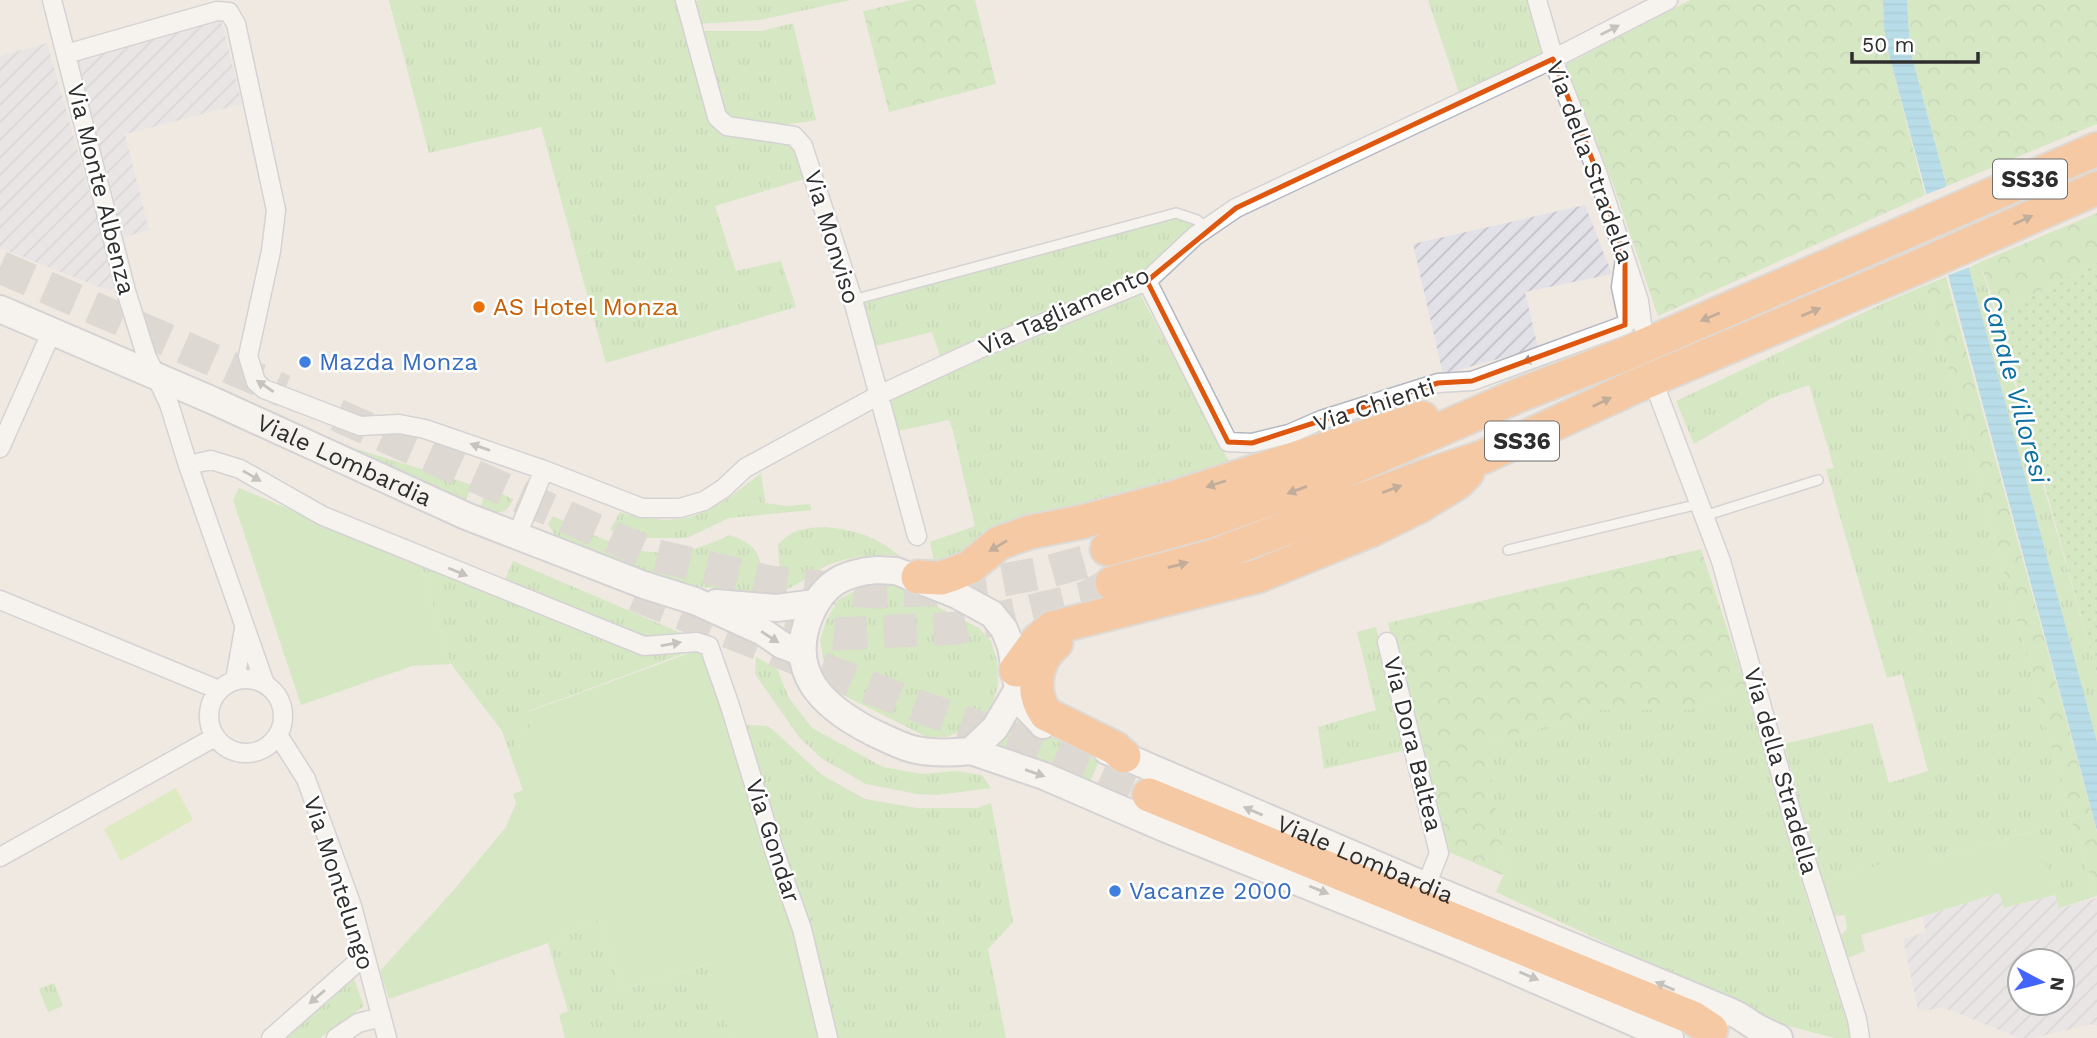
<svg xmlns="http://www.w3.org/2000/svg" width="2097" height="1038" viewBox="0 0 2097 1038" font-family="'Work Sans',sans-serif">
<defs>
<pattern id="industrial-furrows" width="10" height="10" patternUnits="userSpaceOnUse" patternTransform="scale(1.75)"><rect width="10" height="10" fill="#e3e1e8"/><path d="M-1 1l2-2M0 10L10 0M9 11l2-2" fill="none" stroke="#c3c1c7"/></pattern>
<pattern id="grass-tufts" width="24" height="20" patternUnits="userSpaceOnUse" patternTransform="scale(1.75)"><rect width="24" height="20" fill="#b6e59e"/><path d="M3 7l-1-3M5 7V3M7 7l1-3M15 17l-1-3M17 17v-4M19 17l1-3" fill="none" stroke="#9dc588"/></pattern>
<pattern id="forest-crowns" width="20" height="18" patternUnits="userSpaceOnUse" patternTransform="scale(1.75)"><rect width="20" height="18" fill="#b6e59e"/><path d="M2 6a3 3 0 1 1 6 0M12 15a3 3 0 1 1 6 0" fill="none" stroke="#9dc588"/></pattern>
<pattern id="park-dots" width="8" height="8" patternUnits="userSpaceOnUse" patternTransform="scale(1.75)"><rect width="8" height="8" fill="#b6e59e"/><path d="M2 2h.1M6 6h.1" fill="none" stroke="#9dc588" stroke-width="1.8" stroke-linecap="round"/></pattern>
<pattern id="water-rules" width="6" height="5" patternUnits="userSpaceOnUse" patternTransform="scale(1.75)"><rect width="6" height="5" fill="#75cff0"/><path d="M0 2.5h6" fill="none" stroke="#66b2ce"/></pattern>
</defs>
<rect width="100%" height="100%" fill="#efe9e1"/>
<path fill="url(#industrial-furrows)" fill-rule="evenodd" d="M221,20L242,104L125,134L149,230L124,237L77,57Z
M47,43L116,286L109,291L0,248V56Z
M1585,205L1612,274L1525,292L1538,348L1443,374L1413,244Z
M1999,893L2004,908L2055,895L2060,908L2097,898V1026L2092,1024L2034,1038H2020L1944,1008L1918,1011L1903,939L1926,932L1922,917ZM2020,961H2062V1003H2020Z"/>
<path fill="url(#grass-tufts)" d="M389,0H679L712,120L792,141L808,178L715,206L736,271L781,261L796,307L606,363L541,127L429,153Z
M700,0H851L760,20L698,24L692,2Z
M1428,0H1527L1542,54L1459,93Z
M793,23L816,120C791,125 743,131 724,111L700,31H762Z
M1173,218L1191,223L1196,228L1148,272L941,359L932,332L872,347L861,304Z
M1980,262L2097,674V742L1969,268Z
M1926,285L2071,820L2097,896L2059,908L2035,831L1935,859L1931,850L1821,883L1784,744L1872,723L1889,783L1928,771L1902,674L1887,678L1826,469L1834,468L1809,385L1772,398L1694,444L1676,401L1888,301Z
M1140,294L1233,469L1030,520L1002,524L986,533L951,563L934,562L930,542L975,526L953,431L949,420L898,431L891,399L894,396Z
M350,447L473,485L464,503L347,452Z
M761,473L765,503L787,506L810,504L812,510L729,518L687,538H636L610,530L620,512C687,531 710,514 761,473Z
M487,487L513,499C507,517 495,513 480,509Z
M553,516C619,547 659,570 730,535C764,547 762,562 762,594L678,584L559,541L548,524Z
M827,527C858,531 875,536 900,556C874,554 848,556 824,567C810,575 797,587 781,591L778,545C792,528 806,528 827,527Z
M513,561L686,635L642,636L504,582Z
M420,564L645,655L688,652L529,711L533,724L509,751L502,731L451,664Z
M879,583L895,585L979,628L991,641L997,661L998,684L993,703L984,716L969,728L947,737H927L839,693L827,675L820,640L826,621L838,600L855,591Z
M1376,627L1406,750L1324,769L1318,727L1376,710L1357,632Z
M756,657L777,669L789,698L812,728L883,767L921,774L956,771L982,775L991,788L937,795L917,794L866,784L821,758L799,737L755,674Z
M1745,684L1807,899L1852,1038H1834L1778,1023L1496,892L1503,876H1507L1484,740L1559,724L1590,710H1690Z
M1022,715L1034,729L1099,761L1090,782L1008,748L998,747Z
M745,725L767,726L772,729L822,775L865,799L917,808H977L991,803L1013,922L988,949L1006,1038H837L812,936Z
M598,920L622,990L712,963L730,1038H565L559,1015L568,1011L548,943Z
M354,979L364,1006L320,1038H286Z
M54,983L63,1006L48,1012L39,989Z"/>
<path fill="url(#forest-crowns)" d="M912,0H975L996,84L889,112L863,11Z
M1690,0H1883L1884,28L1888,51L1925,195L1658,316L1612,181L1565,65Z
M1907,0H2097V124L1947,186L1910,50Z
M2097,213V263L1997,313L1980,262Z
M1946,277L2097,832V896L2071,820L1926,285Z
M1701,549L1745,684L1690,710H1590L1559,724L1485,740L1507,877L1442,849L1388,623Z"/>
<path fill="url(#park-dots)" d="M2097,263V674L1997,313Z"/>
<path fill="#b6e59e" d="M239,488L420,564L451,664L412,666L301,705L233,500Z
M706,647L796,932L821,1038H730L711,963L622,990L598,920L548,943L389,999L380,971L452,892L506,827L516,803L513,794L523,790L509,751L533,724L528,712Z
M2036,831L2055,895L2004,908L1999,893L1861,935L1865,951L1845,959L1838,938L1847,929L1845,915L1833,916L1821,883L1932,849L1935,859Z"/>
<path fill="#c9ec9a" d="M176,788L193,820L121,861L104,829Z"/>
<path fill="url(#water-rules)" d="M1883,0H1907L1910,50L2097,742V831L1888,51L1884,28Z"/>
<path fill="#efe9e1" d="M1950,185L1972,266L1944,277L1922,196Z"/>
<g fill="none" stroke-linecap="round" stroke-linejoin="round">
<path stroke="#c8c4bd" stroke-width="33" stroke-dasharray="33 17" stroke-linecap="butt" d="M0,267L284,391
M337,415L650,554L770,582L873,592L953,589L1047,572L1087,561L1107,549
M635,595L912,704L1031,745L1149,795
M735,619L784,628L835,634L957,628L1085,598L1112,583"/>
<g stroke="#b4b7c1" stroke-width="12">
<path id="lane" d="M853,300L1176,213L1197,220L1207,228
M1704,516L1818,480
M1508,550L1699,504"/>
</g>
<g stroke="#b4b7c1" stroke-width="21">
<path id="street" d="M52,0L126,291L146,355L169,404L188,465L265,684
M685,0L717,117L727,126L794,136L803,146L853,300L917,536
M1537,0L1558,73L1597,172L1639,301L1642,324
M66,54L217,11L229,12L236,24L276,210L271,251L248,356L256,382L264,389L360,426L399,424L425,429L544,470L642,508H680L704,501L724,488L745,468L879,395L979,349L1147,281L1195,236L1236,208L1553,59L1668,0
M1147,281L1228,442L1252,443L1289,434L1321,420L1438,383L1472,381L1625,325L1628,320L1621,287L1625,259
M1658,394L1721,561L1797,832L1857,1019L1860,1038
M0,448L52,331
M188,465L211,460L240,469L323,516L644,646L697,642L709,646L730,706L774,850L802,929L828,1038
M517,535L544,470
M0,600L219,690
M1387,642L1439,853L1426,886
M209 716a37 37 0 1 1 74 0a37 37 0 1 1-74 0Z
M235,680L244,629
M278,735L306,779L352,906L387,1038
M0,857L215,737
M271,1038L363,957
M336,1038L358,1023L381,1017"/>
</g>
<g stroke="#b4b7c1" stroke-width="30">
<g id="secondary">
<path id="s1" d="M0,309L214,401L466,516L644,585L695,601L763,632L782,645L801,652"/>
<path d="M877,570L896,571L957,595L992,614L1004,629L1011,646L1018,689L995,728L971,751C951,753 931,754 912,749C898,745 885,738 872,732C823,707 786,673 810,615C824,583 843,573 877,570Z"/>
<path d="M716,603L777,608L815,603"/>
<path d="M1018,689L1025,706L1043,725"/>
<path d="M971,751L1044,776L1164,828L1462,948L1670,1038"/>
<path id="s2" d="M1107,751L1124,756L1426,886L1729,1011"/>
<path d="M1715,1020C1728,1003 1739,1017 1753,1025C1761,1030 1770,1034 1779,1038"/>
</g>
</g>
<g stroke="#c9c9c9" stroke-width="37">
<path id="highway" d="M1107,549L1208,521L1326,479L1517,396L1625,354L2097,149
M918,577L941,578L953,574L970,567L999,543L1030,532L1081,522L1172,498L1422,418
M1112,583L1210,557L1426,476L1483,457L1636,386L1920,266L2097,188
M1056,643C1035,660 1030,691 1046,714L1115,748L1124,756
M1016,670L1038,640L1052,628L1258,576L1371,530L1418,507L1457,483L1467,473
M1149,795L1693,1018L1711,1030"/>
</g>
<use href="#lane" stroke="#fff" stroke-width="9"/>
<use href="#street" stroke="#fff" stroke-width="18"/>
<use href="#secondary" stroke="#fff" stroke-width="26"/>
<use href="#highway" stroke="#ffa35c" stroke-width="33"/>
</g>
<defs><path id="oneway-solid" d="M-6-.8H1V-3.2L6.5 0L1 3.2V.8H-6Z" transform="scale(1.75)"/></defs>
<g fill="#969696">
<use href="#oneway-solid" transform="translate(1610 30) rotate(-27)"/>
<use href="#oneway-solid" transform="translate(1532 359) rotate(160)"/>
<use href="#oneway-solid" transform="translate(265 386) rotate(-146)"/>
<use href="#oneway-solid" transform="translate(480 447) rotate(-161)"/>
<use href="#oneway-solid" transform="translate(252 476) rotate(30)"/>
<use href="#oneway-solid" transform="translate(458 572) rotate(22)"/>
<use href="#oneway-solid" transform="translate(770 637) rotate(33)"/>
<use href="#oneway-solid" transform="translate(671 644) rotate(-10)"/>
<use href="#oneway-solid" transform="translate(1035 773) rotate(19)"/>
<use href="#oneway-solid" transform="translate(1253 811) rotate(-157)"/>
<use href="#oneway-solid" transform="translate(1319 890) rotate(22)"/>
<use href="#oneway-solid" transform="translate(1529 976) rotate(23)"/>
<use href="#oneway-solid" transform="translate(1665 986) rotate(-157)"/>
<use href="#oneway-solid" transform="translate(317 997) rotate(139)"/>
</g>
<g fill="#8c6343">
<use href="#oneway-solid" transform="translate(2023 220) rotate(-24)"/>
<use href="#oneway-solid" transform="translate(1811 312) rotate(-23)"/>
<use href="#oneway-solid" transform="translate(1710 317) rotate(157)"/>
<use href="#oneway-solid" transform="translate(1602 402) rotate(-26)"/>
<use href="#oneway-solid" transform="translate(1216 484) rotate(162)"/>
<use href="#oneway-solid" transform="translate(1392 489) rotate(-21)"/>
<use href="#oneway-solid" transform="translate(1297 490) rotate(160)"/>
<use href="#oneway-solid" transform="translate(998 546) rotate(149)"/>
<use href="#oneway-solid" transform="translate(1178 565) rotate(-15)"/>
</g>
<path d="M0 0H2097V1038H0ZM1553,59L1597,172L1625,259V325L1472,381L1438,383L1252,443L1228,442L1147,281L1236,208Z" fill="#efe9e1" fill-opacity=".55" fill-rule="evenodd"/>
<path fill="none" stroke="#df570e" stroke-width="5" stroke-linejoin="round" d="M1553,59L1597,172L1625,259V325L1472,381L1438,383L1252,443L1228,442L1147,281L1236,208Z"/>
<circle fill="#e8710a" stroke="#fff" stroke-width="2.5" cx="479" cy="307" r="7"/>
<g fill="#3f7fe0" stroke="#fff" stroke-width="2.5">
<circle cx="305" cy="362" r="7"/>
<circle cx="1115" cy="891" r="7"/>
</g>
<g text-anchor="middle" stroke-width="5" stroke-linejoin="round" paint-order="stroke">
<g fill="#fff" stroke="#6d6d6d" stroke-width="2">
<rect x="1993" y="159.5" width="74" height="39" rx="5"/>
<rect x="1485" y="421.5" width="74" height="39" rx="5"/>
</g>
<g font-size="23" font-weight="bold" fill="#2e2e2e">
<text x="2030" y="187">SS36</text>
<text x="1522" y="449">SS36</text>
</g>
<g font-size="24" fill="#2e2e2e" stroke="#fff">
<text transform="translate(1590 162) rotate(70)" y="8">Via della Stradella</text>
<text transform="translate(101 189) rotate(76)" y="8">Via Monte Albenza</text>
<text transform="translate(832 237) rotate(73)" y="8">Via Monviso</text>
<text transform="translate(1064 311) rotate(-24)" y="8">Via Tagliamento</text>
<text transform="translate(1374 405) rotate(-18)" y="8">Via Chienti</text>
<text dy="8" stroke="none"><textPath href="#s1" startOffset="376">Viale Lombardia</textPath></text>
<text transform="translate(1413 744) rotate(76)" y="8">Via Dora Baltea</text>
<text transform="translate(1781 771) rotate(74)" y="8">Via della Stradella</text>
<text transform="translate(773 841) rotate(72)" y="8">Via Gondar</text>
<text dy="8" stroke="none"><textPath href="#s2" startOffset="280">Viale Lombardia</textPath></text>
<text transform="translate(339 883) rotate(72)" y="8">Via Montelungo</text>
</g>
<g font-size="24" fill="#c56008" stroke="#fff" text-anchor="start">
<text x="493" y="315">AS Hotel Monza</text>
</g>
<g font-size="24" fill="#366cbe" stroke="#fff" text-anchor="start">
<text x="319" y="370">Mazda Monza</text>
<text x="1129" y="899">Vacanze 2000</text>
</g>
<g font-size="26" font-style="italic" fill="#0d6fa3" stroke="#fff">
<text transform="translate(2016 389) rotate(75)" y="9">Canale Villoresi</text>
</g>
</g>
<g transform="translate(2041 982) rotate(97)"><circle r="33" fill="#ffffff" stroke="#ababab" stroke-width="2"/>
<path d="M0-5L12 26L0 18L-12 26Z" fill="#4264fb"/>
<text y="-10" font-size="19" font-weight="bold" text-anchor="middle" fill="#2e2e2e">N</text>
</g>
<path d="M1852 52v10h126v-10" fill="none" stroke="#2e2e2e" stroke-width="3.5"/>
<text x="1862" y="52" font-size="21" fill="#2e2e2e" stroke="#ffffff" stroke-width="5" paint-order="stroke">50 m</text>
</svg>
